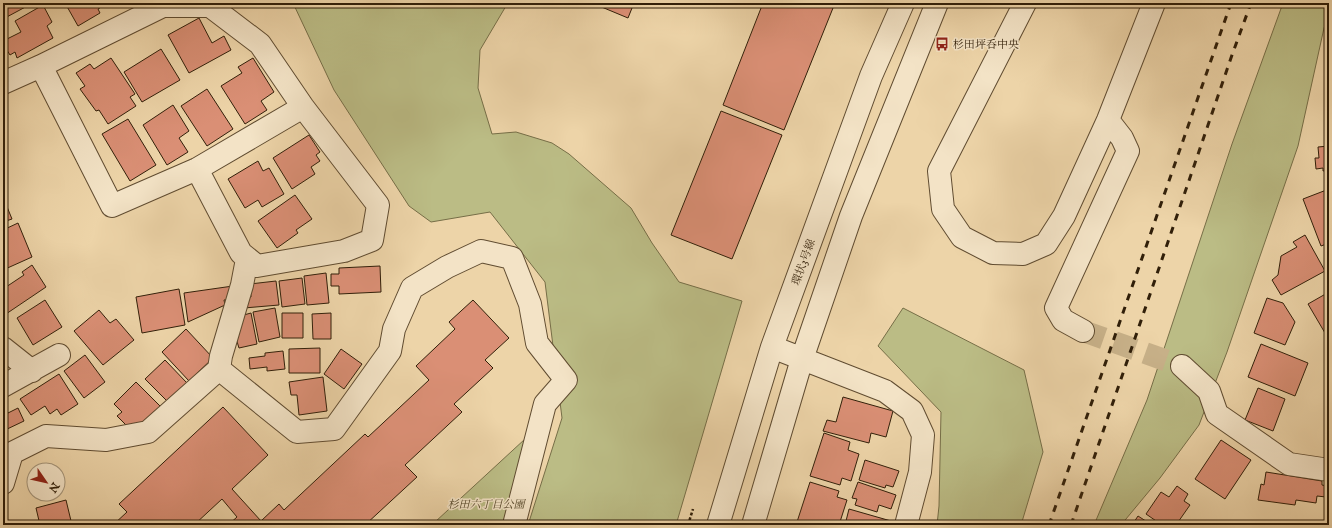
<svg xmlns="http://www.w3.org/2000/svg" width="1332" height="528" viewBox="0 0 1332 528" font-family="'IM FELL English','Noto Serif JP',serif">
<rect width="100%" height="100%" fill="#edd4a8"/>
<filter id="stains"><feTurbulence type="fractalNoise" baseFrequency=".005" numOctaves="4"/><feColorMatrix values="0 0 0 0 .2 0 0 0 0 .09 0 0 0 0 .02 0 0 0 .5 -.17"/></filter>
<radialGradient id="worn" r=".72"><stop offset=".6" stop-color="#630" stop-opacity="0"/><stop offset="1" stop-color="#630" stop-opacity=".3"/></radialGradient>
<path fill="#bbbc85" stroke="#766e47" d="M293,3H509L506,6L480,50L478,88L492,134L516,132L552,143L569,154L631,208L652,243L679,282L742,301L676,525H528L562,418L545,282L490,212L431,222L409,206L334,90Z
M1283,3H1329V14L1324,28L1298,146L1227,352L1199,425L1160,478L1121,525H1094L1147,400L1232,144Z
M903,308L1024,370L1043,452L1021,525H937L939,506L941,412L878,346Z
M525,439L503,525H433L435,522Z"/>
<path fill="#da8f75" stroke="#311f09" d="M3,3H30L31,4L3,19Z
M65,3H108L98,9L100,13L78,26Z
M592,3H634L628,18Z
M763,3H835L784,130L723,105Z
M43,5L52,22L47,26L53,38L17,58L15,52L10,55L3,44V41L21,32L15,21Z
M199,18L212,43L224,36L231,50L189,73L168,35Z
M161,49L180,80L142,102L124,72Z
M111,58L135,94L130,97L136,106L108,124L99,110L96,111L80,89L85,86L76,73L90,64L94,69Z
M253,58L274,92L261,101L267,110L245,124L221,86L242,73L238,67Z
M207,89L233,129L207,146L181,106Z
M173,105L189,131L179,138L188,152L167,165L143,125Z
M721,111L782,135L732,259L671,235Z
M128,119L156,165L130,181L102,134Z
M309,135L320,152L316,155L320,161L311,167L315,174L292,189L273,158Z
M1329,146V170L1323,171V168L1316,169L1315,158H1319L1318,147Z
M258,161L263,171L269,168L284,194L262,207L258,200L245,208L228,179Z
M1329,189V243L1321,246L1303,199Z
M295,195L312,219L296,230L298,233L277,248L258,221Z
M3,197L12,219L3,222Z
M18,223L32,257L3,270V230Z
M1305,235L1325,271L1281,295L1272,280L1278,275L1281,256L1297,247L1293,242Z
M32,265L46,287L3,316V289L24,275L22,272Z
M380,266L381,292L339,294V286H331V274H339V268Z
M326,273L329,303L307,305L304,276Z
M302,278L305,304L282,307L279,281Z
M276,281L279,305L244,308L243,298L251,297L250,284Z
M233,286V299L224,300L225,305L188,322L184,293Z
M179,289L185,325L142,333L136,297Z
M1329,292V331L1325,333L1308,304Z
M1267,298L1283,303L1295,322L1285,345L1254,333Z
M45,300L62,327L33,345L17,318Z
M473,300L509,338L485,360L493,368L454,404L462,412L405,465L417,477L365,525H228L237,517L222,499L194,525H113L127,512L119,504L223,407L268,455L232,489L261,521L279,504L284,510L365,434L368,437L429,380L416,366L455,329L449,322Z
M275,308L280,337L259,342L253,312Z
M99,310L110,323L116,319L134,340L103,365L74,331Z
M251,313L257,344L239,348L235,335L240,316Z
M282,313H303V338H282Z
M331,313V339H313L312,314Z
M186,329L213,358L189,381L162,352Z
M1261,344L1308,363L1295,396L1248,377Z
M320,348V373H289V349Z
M341,349L362,364L344,389L324,374Z
M283,351L285,369L267,371V367L250,369L249,358L265,356V353Z
M85,355L105,382L84,398L64,371Z
M165,360L187,383L168,402L145,379Z
M59,374L78,404L61,415L57,409L50,414L45,406L31,415L20,399Z
M323,377L327,411L299,415L297,395H291L289,382Z
M136,382L160,406L134,433L117,416L122,412L114,404Z
M1258,388L1285,399L1273,431L1245,420Z
M843,397L893,411L886,437L871,433L869,443L823,431L827,420L836,422Z
M5,407L8,413L18,408L24,421L3,431V408Z
M824,433L850,442L848,450L859,454L851,481L842,478L840,485L810,476Z
M1221,440L1251,460L1225,499L1195,479Z
M865,460L899,471L893,487L886,485L885,488L859,480Z
M1266,472L1322,481V485L1327,486L1326,497L1317,496L1316,503L1296,500L1295,505L1258,500L1261,484L1264,485Z
M810,482L839,491L837,497L847,500L839,525H796Z
M858,482L896,495L891,509L879,505L877,512L855,505L857,499L852,498Z
M1177,486L1188,494L1184,501L1190,505L1176,525H1162L1146,514L1161,492L1169,497Z
M66,500L72,525H40L36,508Z
M849,509L891,521L889,525H845Z
M1138,516L1152,525H1132Z"/>
<g fill="none" stroke-linecap="round" stroke-linejoin="round">
<path stroke="#c7b088" stroke-width="22" stroke-dasharray="22 11" stroke-linecap="butt" d="M1083,331L1182,366"/>
<g stroke="#604c31" stroke-width="24">
<path id="minor" d="M1025,3L939,171L943,209L962,237L993,253L1023,254L1046,244L1064,216L1108,120L1154,3
M41,66L112,206L197,169L303,107
M3,83L41,66L163,6H210L260,44L303,107L378,205L372,240L344,251L257,266L241,253L197,169
M1083,331L1063,320L1056,308L1128,151L1122,138L1108,120
M772,347L885,391L912,411L923,435L920,472L906,525
M3,348L32,371
M1182,366L1209,391L1217,414L1289,464L1329,470
M219,369L221,356L242,285L247,259
M3,386L59,355
M3,483L12,453L46,436L106,440L148,432L219,369L297,432L334,429L390,351L394,329L412,288L447,267L481,251L512,258L530,304L537,343L566,380L545,404L514,525
M718,525L772,347L871,76L903,3
M753,525L802,359L851,216L937,3"/>
</g>
<path stroke="#311f09" stroke-width="2.5" stroke-dasharray="3 2" stroke-linecap="butt" d="M688,525L693,509"/>
<use href="#minor" stroke="#f3e3c6" stroke-width="22"/>
<path stroke="#311f09" stroke-width="3" stroke-dasharray="7 7" stroke-linecap="butt" d="M1049,525L1231,3
M1071,525L1232,55L1251,3"/>
</g>
<defs>
<g id="bus-bare" transform="scale(1.08)"><path d="M-5-6H5V4H4V6H2V4H-2V6H-4V4H-5ZM-3.5-4V0h7V-4ZM-3.5 1.2v1.5H-2V1.2ZM2 1.2v1.5H3.5V1.2Z" fill="#8f2418" stroke="#f3e3c6" stroke-width="2.5" paint-order="stroke"/></g>
</defs>
<g fill-rule="evenodd">
<use href="#bus-bare" x="942" y="44"/>
</g>
<g text-anchor="middle" stroke-width="3" stroke-linejoin="round" paint-order="stroke">
<g font-size="11" fill="#311f09" stroke="#f3e3c6" text-anchor="start">
<text x="953" y="48">杉田坪呑中央</text>
</g>
<g font-size="11" fill="#311f09" stroke="#f3e3c6">
<text transform="translate(803 262) rotate(-70)" y="4">環状3号線</text>
</g>
<g font-size="11" font-style="italic" fill="#544628" stroke="#f3e3c6">
<text x="486" y="508">杉田六丁目公園</text>
</g>
</g>
<rect width="1332" height="528" fill="none" stroke="#edd4a8" stroke-width="16"/>
<rect x="4" y="4" width="1324" height="520" fill="none" stroke="#311f09" stroke-width="2"/>
<rect x="8" y="8" width="1316" height="512" fill="none" stroke="#311f09"/>
<g transform="translate(46 482) rotate(124)"><circle r="19" fill="#f3e3c6" stroke="#a5957a"/>
<path d="M0-3L7 15L0 10L-7 15Z" fill="#8f2418"/>
<text y="-6" font-size="11" font-weight="bold" text-anchor="middle" fill="#311f09">N</text>
</g>
<rect width="100%" height="100%" filter="url(#stains)"/>
<rect width="100%" height="100%" fill="url(#worn)"/>
</svg>
